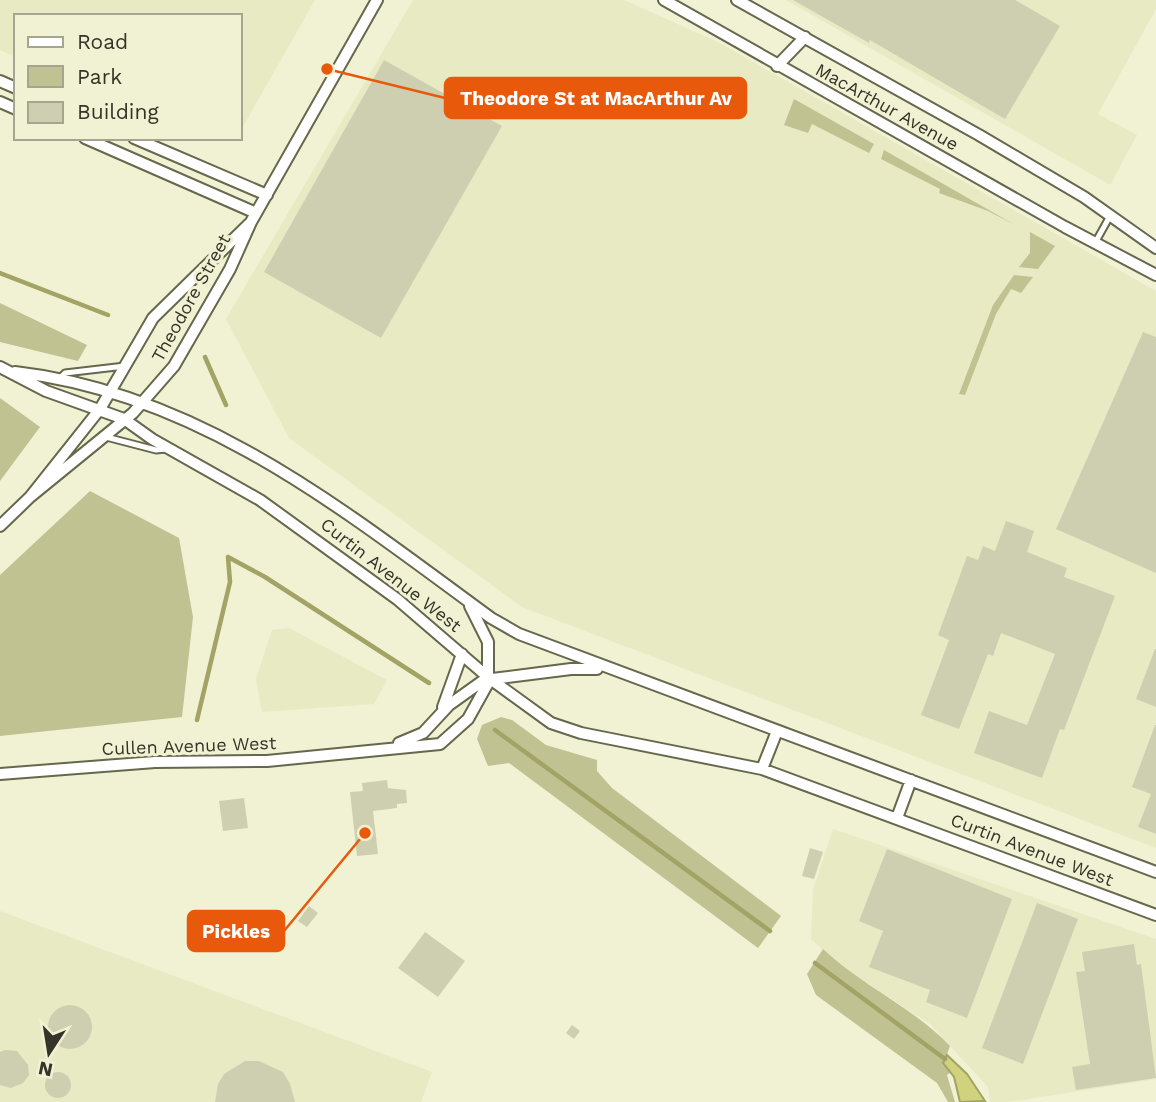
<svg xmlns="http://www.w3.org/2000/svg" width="1156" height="1102" viewBox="0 0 1156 1102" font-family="'Work Sans',sans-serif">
<rect width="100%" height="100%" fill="#f0f2d3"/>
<path fill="#e8eac3" d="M0,0H315L240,132V16H16V57L0,50Z
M413,0H624L720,43L1156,291V848L522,607L289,438L226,319Z
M786,0H1156V9L1098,114L1137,135L1110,185Z
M289,628L387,680L374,704L262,712L256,679L272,630Z
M833,829L1156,939V1079L1009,1102H990L988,1087L930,1024L841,966L811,939L813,890Z
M0,911L432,1072L421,1102H0Z"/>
<path fill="#c1c292" d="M794,99L874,144L869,153L812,124L808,133L784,125Z
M884,150L1015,225L988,211L939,193L940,189L881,159Z
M1030,232L1055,246L1038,269L1019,267L1030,253Z
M1014,275L1033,277L1021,293L1011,289L996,314L965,395L959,394L993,305Z
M0,303L87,345L78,361L0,342Z
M0,398L40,427L0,481Z
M90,491L179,538L193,617L182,717L0,736V575Z
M501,717L512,720L546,745L597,760V771L612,788L781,916L758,948L509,763L488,766L477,739L482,725Z
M823,949C862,986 913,1007 950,1046L944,1062L951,1072L947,1075L955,1102H948L937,1083L816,995L807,974Z"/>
<path fill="#d1d27d" stroke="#a2a364" stroke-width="2" d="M947,1055L967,1074L985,1101L960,1102L954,1077L943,1063Z"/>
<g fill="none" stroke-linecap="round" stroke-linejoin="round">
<path stroke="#a2a364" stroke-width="4.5" d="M0,273L108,315
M205,357L226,405
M228,557L265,577L429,683
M197,720L230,582L228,557
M495,730L770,931
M815,963L945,1059"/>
</g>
<path fill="#cecfb1" d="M793,0H1015L1060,26L1005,119L870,40L869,43Z
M384,60L502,126L381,338L264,272Z
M1143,332L1156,337V573L1056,529Z
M1006,521L1034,531L1027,552L1067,568L1064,577L1115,596L1064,730L1060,729L1042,778L974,753L989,711L1027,725L1055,654L1001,633L993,656L988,654L959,729L921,715L949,640L938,635L967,556L978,560L983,546L995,551Z
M1155,649H1156V707L1136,699Z
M1155,725H1156V834L1138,827L1151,794L1132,787Z
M387,780L388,788L406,790L407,803L397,804V808L373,811L378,854L357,856L350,792L363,791L362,783Z
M244,798L248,828L223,831L219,801Z
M810,848L823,852L814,879L802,876Z
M887,849L1012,899L967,1018L926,1002L930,990L869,967L883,931L859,921Z
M1037,903L1078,919L1023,1064L982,1048Z
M309,906L318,913L307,927L298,921Z
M425,932L465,961L438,997L398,968Z
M1134,944L1137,965L1141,964L1156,1078L1076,1090L1072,1067L1090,1064L1076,972L1085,971L1082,952Z
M48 1027a22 22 0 1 1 44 0a22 22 0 1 1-44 0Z
M572,1025L580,1031L574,1039L566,1033Z
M5,1050L17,1051L28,1065L29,1075L23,1083L11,1088L0,1085V1052Z
M245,1061H259L283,1072L290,1084L295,1102H215L218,1084L224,1074Z
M45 1085a13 13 0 1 1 26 0a13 13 0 1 1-26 0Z"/>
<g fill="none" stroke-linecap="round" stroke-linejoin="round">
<g stroke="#66674c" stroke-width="9">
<path id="lane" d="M1095,243L1110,216
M60,378L65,373L125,366
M106,437L156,450L166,449"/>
</g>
<g stroke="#66674c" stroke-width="14">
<path id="street" d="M664,0L1065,227L1156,275
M737,0L979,135L1084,197L1156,248
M777,66L805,37
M0,81L16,88
M0,102L16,109
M85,138L256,213
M134,138L267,195
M0,367L46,391L124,419L152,439L260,500L397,599L489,678L551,723L581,733L762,769L1156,915
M15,372C200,393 346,512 491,618L519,634L1156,872
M30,497L133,413L174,366L230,269L251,222L377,0
M0,526L30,497L100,409L153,318L249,224
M443,707L462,654
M399,743L423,733L449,705L484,680L571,669H597
M762,769L777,731
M0,774L155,762L267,761L440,744L468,719L488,683V642L470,606
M897,818L911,780"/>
</g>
<use href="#lane" stroke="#fff" stroke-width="5"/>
<use href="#street" stroke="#fff" stroke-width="10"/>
</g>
<g text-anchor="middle" stroke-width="6" stroke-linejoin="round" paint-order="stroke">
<g font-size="18" fill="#343428" stroke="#f0f2d3">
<text transform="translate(887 107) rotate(29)" y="6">MacArthur Avenue</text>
<text transform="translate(191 298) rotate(-61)" y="6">Theodore Street</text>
<text transform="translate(391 575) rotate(38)" y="6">Curtin Avenue West</text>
<text transform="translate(189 746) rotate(-2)" y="6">Cullen Avenue West</text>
<text transform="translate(1032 850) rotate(21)" y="6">Curtin Avenue West</text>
</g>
</g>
<path fill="none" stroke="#e8590c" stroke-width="2.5" d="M327 69L445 98M365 833L284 931"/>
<g fill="#e8590c" stroke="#f0f2d3" stroke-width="2.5">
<circle cx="327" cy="69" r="7"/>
<circle cx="365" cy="833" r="7"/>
</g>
<g fill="#e8590c" stroke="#e8590c" stroke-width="2.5">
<rect x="445" y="78" width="301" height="40" rx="7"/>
<rect x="188" y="911" width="96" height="40" rx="7"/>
</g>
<g font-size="19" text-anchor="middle" font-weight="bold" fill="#fff">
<text x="596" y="105">Theodore St at MacArthur Av</text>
<text x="236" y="938">Pickles</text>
</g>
<rect x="14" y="14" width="228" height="126" fill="#f0f2d3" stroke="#a5a68f" stroke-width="2"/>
<rect x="28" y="37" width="35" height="10" fill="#ffffff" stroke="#a5a68f" stroke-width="2"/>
<text x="77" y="49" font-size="21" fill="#343428">Road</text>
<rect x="28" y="66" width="35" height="21" fill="#c1c292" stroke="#a5a68f" stroke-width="2"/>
<text x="77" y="84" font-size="21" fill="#343428">Park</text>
<rect x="28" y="102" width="35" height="21" fill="#cecfb1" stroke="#a5a68f" stroke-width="2"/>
<text x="77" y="119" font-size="21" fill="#343428">Building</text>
<g transform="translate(49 1053) rotate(192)" stroke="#f0f2d3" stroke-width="5" paint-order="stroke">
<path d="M0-5L12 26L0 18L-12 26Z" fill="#343428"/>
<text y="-10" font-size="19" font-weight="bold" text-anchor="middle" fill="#343428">N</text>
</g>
</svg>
